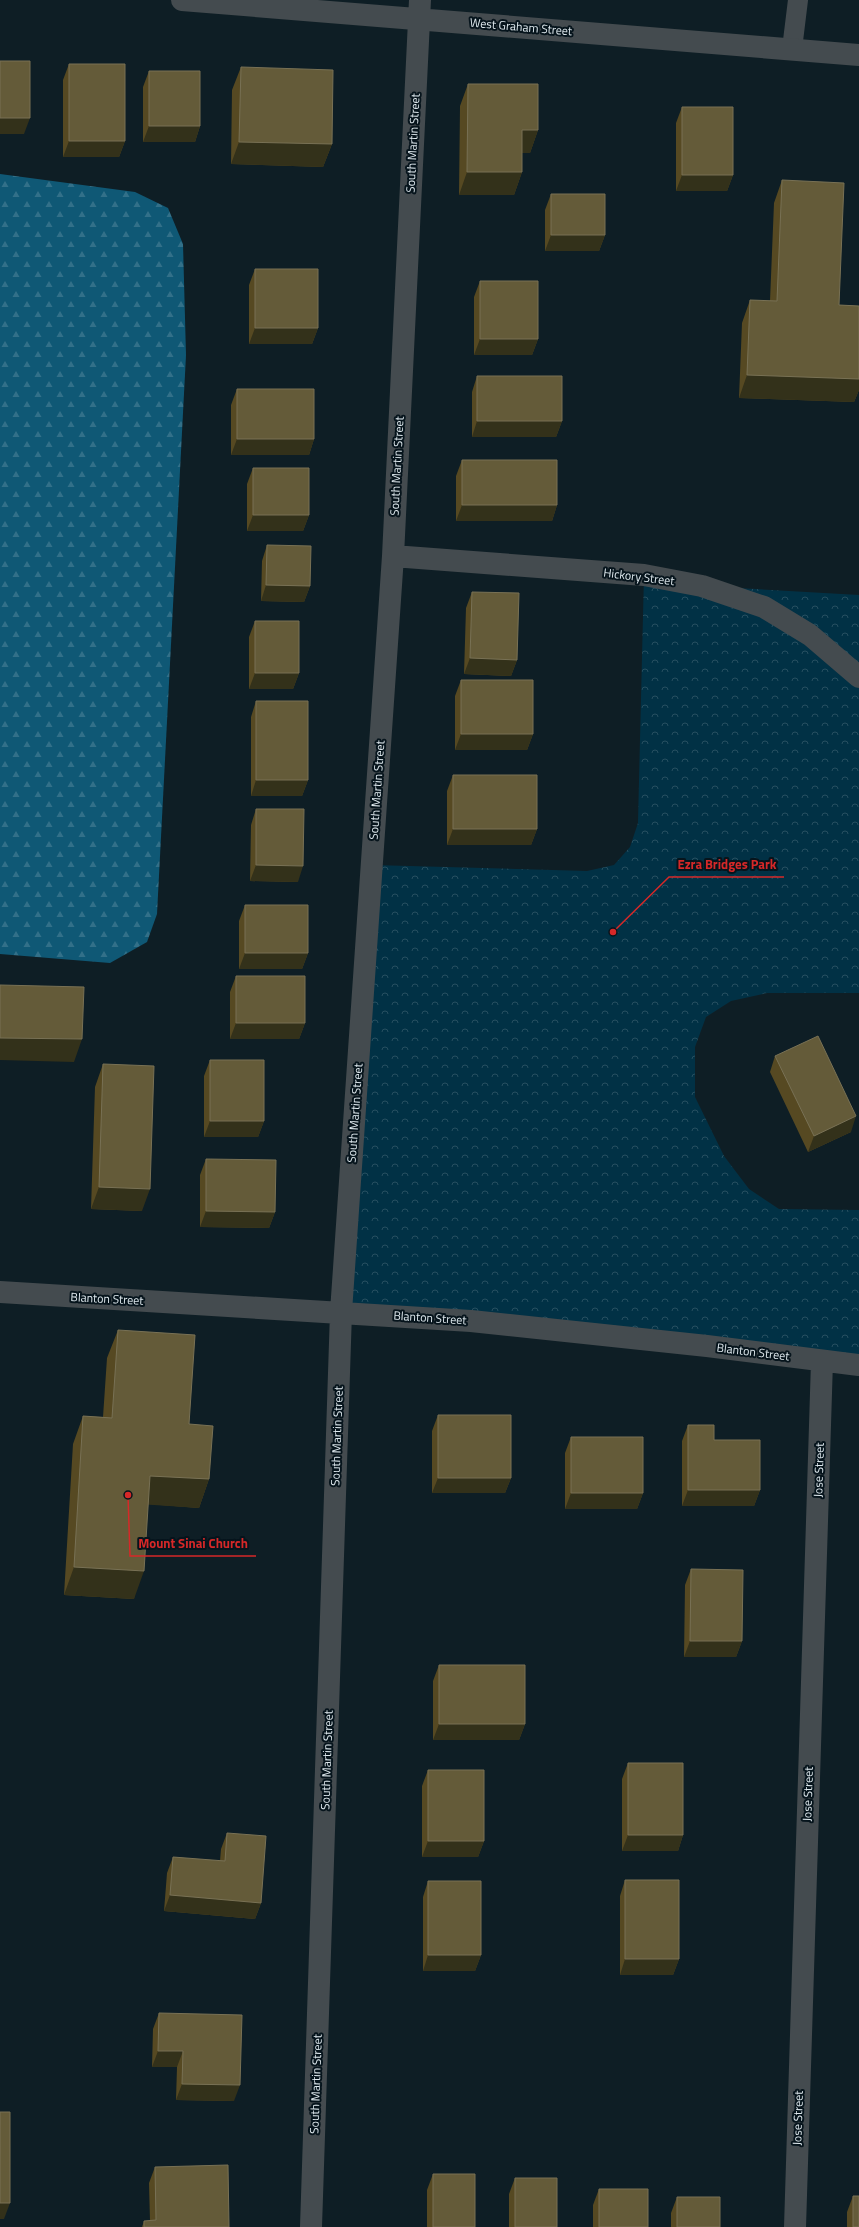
<svg xmlns="http://www.w3.org/2000/svg" width="859" height="2227" viewBox="0 0 859 2227" font-family="'Titillium Web',sans-serif">
<defs>
<pattern id="forest-firs" width="22" height="20" patternUnits="userSpaceOnUse"><rect width="22" height="20" fill="#0f5875"/><path d="M5 1l3.5 6h-7zM16 11l3.5 6h-7z" fill="#327089"/></pattern>
<pattern id="park-crowns" width="20" height="18" patternUnits="userSpaceOnUse"><rect width="20" height="18" fill="#013145"/><path d="M2 6a3 3 0 1 1 6 0M12 15a3 3 0 1 1 6 0" fill="none" stroke="#264f60"/></pattern>
</defs>
<rect width="100%" height="100%" fill="#0e1e25"/>
<path fill="url(#forest-firs)" d="M0,174L135,192L168,208L183,244L186,355L157,914L147,942L110,963L0,954Z"/>
<path fill="url(#park-crowns)" d="M644,575L702,586L859,595V993H767L731,1001L706,1017L695,1047V1097L724,1156L749,1189L779,1209L859,1210V1365L341,1312L372,865L587,871L614,865L630,847L638,823Z"/>
<g fill="none" stroke-linecap="round" stroke-linejoin="round">
<path stroke="#444b4f" stroke-width="20" d="M792,49L798,0"/>
<path stroke="#444b4f" stroke-width="22" d="M182,0L859,55
M393,556L644,575L702,586L764,607L810,635L859,677
M0,1292L471,1321L707,1346L859,1365
M311,2227L341,1312L393,556L420,0
M795,2227L822,1361"/>
</g>
<path fill="#564922" d="M69,64L125,141L119,157H63V80Z
M241,67L332,144L323,167L231,164L232,90Z
M149,71L200,126L195,142H143V87Z
M468,84L538,130L530,153H522V172L514,195H459L460,106Z
M682,107L733,175L727,191H676V123Z
M782,180L839,305L859,306V390L854,402L739,398L742,323L750,300L770,301L774,203Z
M551,194L605,235L599,251H545V210Z
M255,269L318,328L312,344H249V285Z
M480,281L538,339L532,355H474V297Z
M477,376L562,421L556,437H472V392Z
M237,389L314,439L309,455H231V405Z
M462,460L557,505L552,521H456V476Z
M253,468L309,515L303,531H247V484Z
M267,545L310,586L304,602L261,601L262,561Z
M472,592L517,660L511,676L464,674L466,608Z
M255,621L299,673L293,689H249V637Z
M461,680L533,734L527,750H455V696Z
M256,701L308,780L302,796H251V717Z
M453,775L537,829L531,845H447V791Z
M256,809L298,882L250,881L251,825Z
M245,905L308,953L302,969H239V921Z
M236,976L305,1023L299,1039H230V992Z
M775,1056L851,1132L808,1152L770,1072Z
M210,1060L264,1121L258,1137H204V1076Z
M103,1064L142,1211L91,1209L95,1087Z
M206,1159L275,1212L269,1228L200,1227V1175Z
M118,1330L189,1424L209,1479L199,1508L148,1504L134,1599L64,1595L73,1444L83,1416L103,1417L107,1358Z
M438,1415L511,1478L505,1493H432V1431Z
M688,1425L714,1440L760,1490L754,1506H682V1441Z
M571,1437L643,1493L637,1509H565V1453Z
M691,1569L742,1641L736,1657H684L685,1585Z
M439,1665L525,1724L519,1740H433V1681Z
M628,1763L683,1835L678,1851H622V1779Z
M428,1770L484,1841L478,1857H422V1786Z
M227,1833L261,1903L255,1919L164,1911L167,1873L173,1857L220,1861L221,1849Z
M625,1880L679,1959L673,1975H620V1896Z
M428,1881L481,1955L475,1971H423V1897Z
M159,2013L234,2101L176,2100L177,2067H152L153,2029Z
M155,2167L229,2227H142L144,2221H150L149,2183Z
M433,2174L475,2227H427V2190Z
M515,2178L557,2227H509V2194Z
M599,2189L648,2227H593V2205Z
M853,2196L859,2227H847V2212Z
M677,2197L720,2227H671V2213Z"/>
<path fill="#33311a" d="M0,118H30L24,134H0Z
M149,126H200L195,142H143Z
M522,130H538L530,153H514Z
M69,141H125L119,157H63Z
M239,142L332,144L323,167L231,164Z
M467,172H522L514,195H459Z
M682,175H733L727,191H676Z
M551,235H605L599,251H545Z
M255,328H318L312,344H249Z
M480,339H538L532,355H474Z
M747,375L859,379V390L854,402L739,398Z
M477,421H562L556,437H472Z
M237,439H314L309,455H231Z
M462,505H557L552,521H456Z
M253,515H309L303,531H247Z
M266,585L310,586L304,602L261,601Z
M470,658L517,660L511,676L464,674Z
M255,673H299L293,689H249Z
M461,734H533L527,750H455Z
M256,780H308L302,796H251Z
M453,829H537L531,845H447Z
M256,865L303,866L298,882L250,881Z
M245,953H308L302,969H239Z
M236,1023H305L299,1039H230Z
M0,1038L82,1039L74,1062L0,1060Z
M856,1116L851,1132L808,1152L814,1136Z
M210,1121H264L258,1137H204Z
M99,1187L150,1189L142,1211L91,1209Z
M206,1211L275,1212L269,1228L200,1227Z
M150,1476L209,1479L199,1508L139,1504Z
M438,1478H511L505,1493H432Z
M688,1490H760L754,1506H682Z
M571,1493H643L637,1509H565Z
M74,1567L144,1571L134,1599L64,1595Z
M690,1641H742L736,1657H684Z
M439,1724H525L519,1740H433Z
M628,1835H683L678,1851H622Z
M428,1841H484L478,1857H422Z
M170,1895L261,1903L255,1919L164,1911Z
M428,1955H481L475,1971H423Z
M625,1959H679L673,1975H620Z
M158,2051H183L177,2067H152Z
M182,2084L240,2085L234,2101L176,2100Z
M0,2203H10L4,2219H0Z"/>
<path fill="#645b39" stroke="#787155" d="M0,61H30V118H0Z
M69,64H125V141H69Z
M241,67L333,70L332,144L239,142Z
M149,71H200V126H149Z
M468,84H538V130H522V172H467Z
M682,107H733V175H682Z
M782,180L844,183L839,305L859,306V379L747,375L750,300L777,301Z
M551,194H605V235H551Z
M255,269H318V328H255Z
M480,281H538V339H480Z
M477,376H562V421H477Z
M237,389H314V439H237Z
M462,460H557V505H462Z
M253,468H309V515H253Z
M267,545L311,546L310,586L266,585Z
M472,592L519,593L517,660L470,658Z
M255,621H299V673H255Z
M461,680H533V734H461Z
M256,701H308V780H256Z
M453,775H537V829H453Z
M256,809H304L303,866L256,865Z
M245,905H308V953H245Z
M236,976H305V1023H236Z
M0,985L84,987L82,1039L0,1038Z
M818,1036L856,1116L814,1136L775,1056Z
M210,1060H264V1121H210Z
M103,1064L154,1066L150,1189L99,1187Z
M206,1159L276,1160L275,1212L206,1211Z
M118,1330L195,1335L189,1424L213,1426L209,1479L150,1476L144,1571L74,1567L83,1416L112,1418Z
M438,1415H511V1478H438Z
M688,1425H714V1440H760V1490H688Z
M571,1437H643V1493H571Z
M691,1569L743,1570L742,1641H690Z
M439,1665H525V1724H439Z
M628,1763H683V1835H628Z
M428,1770H484V1841H428Z
M227,1833L266,1836L261,1903L170,1895L173,1857L225,1861Z
M625,1880H679V1959H625Z
M428,1881H481V1955H428Z
M159,2013L242,2015L240,2085L182,2084L183,2051H158Z
M0,2112H10V2203H0Z
M228,2165L229,2227H144V2221L156,2220L155,2167Z
M433,2174H475V2227H433Z
M515,2178H557V2227H515Z
M599,2189H648V2227H599Z
M853,2196H859V2227H853Z
M677,2197H720V2227H677Z"/>
<g text-anchor="middle" stroke-width="4" stroke-linejoin="round" paint-order="stroke">
<g font-size="12" fill="#e1ebf0" stroke="#06141c">
<text transform="translate(521 27) rotate(5)" y="4">West Graham Street</text>
<text transform="translate(413 143) rotate(-87)" y="4">South Martin Street</text>
<text transform="translate(397 466) rotate(-87)" y="4">South Martin Street</text>
<text transform="translate(639 577) rotate(7)" y="4">Hickory Street</text>
<text transform="translate(377 790) rotate(-86)" y="4">South Martin Street</text>
<text transform="translate(355 1113) rotate(-86)" y="4">South Martin Street</text>
<text transform="translate(107 1299) rotate(3)" y="4">Blanton Street</text>
<text transform="translate(430 1318) rotate(4)" y="4">Blanton Street</text>
<text transform="translate(753 1352) rotate(7)" y="4">Blanton Street</text>
<text transform="translate(337 1436) rotate(-88)" y="4">South Martin Street</text>
<text transform="translate(819 1470) rotate(-88)" y="4">Jose Street</text>
<text transform="translate(327 1760) rotate(-88)" y="4">South Martin Street</text>
<text transform="translate(808 1794) rotate(-88)" y="4">Jose Street</text>
<text transform="translate(316 2084) rotate(-88)" y="4">South Martin Street</text>
<text transform="translate(798 2118) rotate(-88)" y="4">Jose Street</text>
</g>
</g>
<path fill="none" stroke="#d62828" stroke-width="1.5" d="M613 932L669 877H784M128 1495L130 1556H256"/>
<g fill="#d62828" stroke="#06141c" stroke-width="1.5">
<circle cx="613" cy="932" r="4"/>
<circle cx="128" cy="1495" r="4"/>
</g>
<g font-size="13" text-anchor="middle" font-weight="bold" fill="#d62828" stroke="#06141c" stroke-width="4" stroke-linejoin="round" paint-order="stroke">
<text x="727" y="869">Ezra Bridges Park</text>
<text x="193" y="1548">Mount Sinai Church</text>
</g>
</svg>
